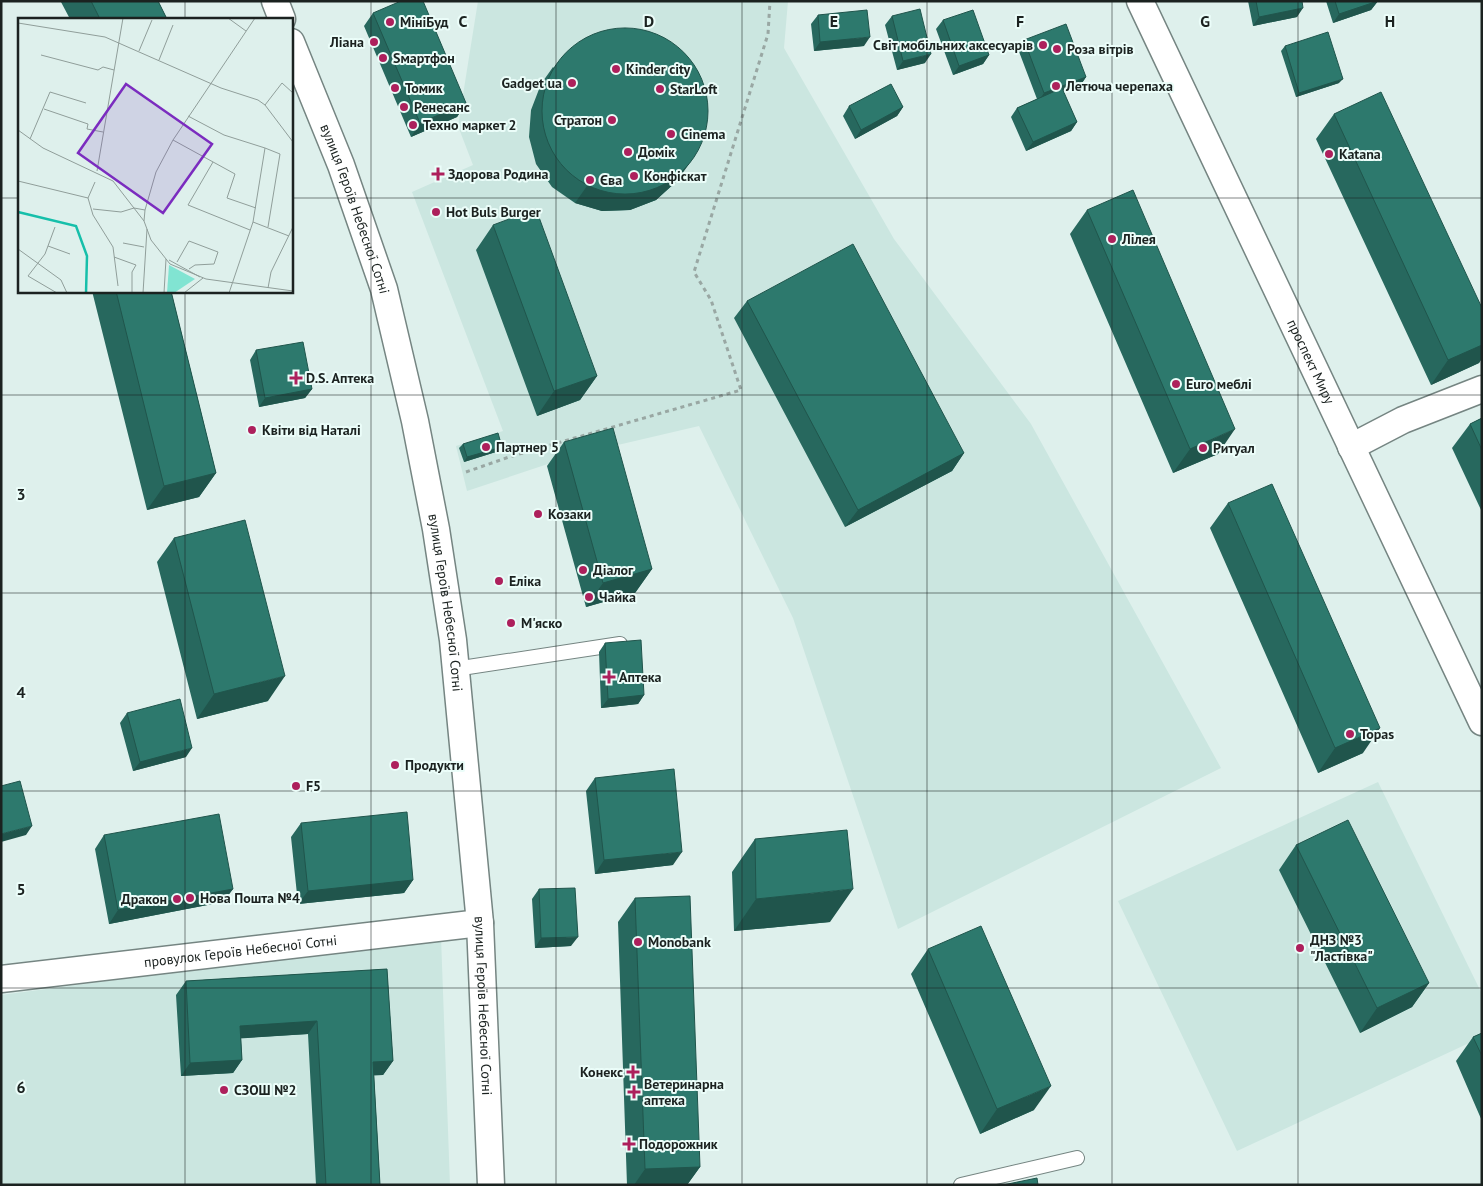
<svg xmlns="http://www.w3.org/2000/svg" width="1483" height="1186" viewBox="0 0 1483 1186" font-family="'PT Sans',sans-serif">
<rect width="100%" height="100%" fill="#def0ec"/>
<path fill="#cbe6e0" d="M478,1H788L784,48L894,239L1031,424L1221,768L898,929L793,618L699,426L575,455L467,491L456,446L503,431L412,192L473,165L458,126Z
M1378,782L1482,994V1037L1237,1151L1118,901Z
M441,937L450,1185H1V995Z"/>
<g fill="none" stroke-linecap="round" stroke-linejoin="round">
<g stroke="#758582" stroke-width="16">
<path id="lane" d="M455,669L620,644
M961,1185L1077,1158"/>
</g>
<g stroke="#758582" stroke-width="29">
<g id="street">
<path d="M275,1L282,19"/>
<path id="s1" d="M1140,1L1482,722"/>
<path id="s2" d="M291,42L341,165L384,289L415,421L436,529L453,640L480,923L491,1185"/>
<path d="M1351,447L1403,420L1482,389"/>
<path id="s3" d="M1,979L480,923"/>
</g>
</g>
<path stroke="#99a7a3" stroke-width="3" stroke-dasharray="4 4" stroke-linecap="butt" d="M466,472L509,457L741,390L711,300L694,272L768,34L770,1"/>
<use href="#lane" stroke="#fff" stroke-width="14"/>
<use href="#street" stroke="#fff" stroke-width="26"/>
</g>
<path fill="#27685e" d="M62,1H158L167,19H70L61,2Z
M1248,1H1302L1297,17L1253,26Z
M1326,1H1378L1371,10L1333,23Z
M373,13L466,103L457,117L411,137L364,26Z
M818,15L864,46L814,51L811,24Z
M892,16L925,63L897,70L885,25Z
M943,20L989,55L983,64L953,75L936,29Z
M1024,40L1086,77L1080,86L1063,92L1077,122L1071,131L1026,151L1011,117L1017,108L1037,99L1018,49Z
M1285,46L1339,83L1296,97L1281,51Z
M553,67L677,181L656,200L630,210L602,211L575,203L552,187L536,164L529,137L531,110L541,84Z
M849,106L903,107L897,116L855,139L843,116Z
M1334,114L1482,308V358L1479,363L1431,385L1316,139Z
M1087,210L1218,454L1173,473L1070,234Z
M493,225L597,376L580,400L537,416L476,250Z
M92,291H171L216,473L199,497L147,510Z
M747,301L964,453L952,471L845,527L734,318Z
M256,350L312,389L305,398L259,407L250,360Z
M1482,418V512L1452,448L1470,424Z
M564,442L652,569L635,593L586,607L547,466Z
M463,444L502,447L499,451L464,462L459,448Z
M1228,503L1363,753L1318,773L1210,528Z
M174,538L268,701L197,719L157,562Z
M605,643L644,695L638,704L601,708L599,652Z
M127,713L186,757L133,771L120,723Z
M595,778L673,865L595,874L586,791Z
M301,823L413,880L404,893L298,904L291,837Z
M104,835L233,889L223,902L109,924L95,849Z
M755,839L830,922L734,931L732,872Z
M1296,845L1429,983L1412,1007L1360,1033L1279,870Z
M539,889L571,946L535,948L532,899Z
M635,898L700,1167L687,1185H627L618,922Z
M928,949L1034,1110L980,1134L911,974Z
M387,969L393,1061L383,1075H374L380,1185H316L308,1034L241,1038L242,1060L233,1073L181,1076L176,995L186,981Z
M1482,1033V1121L1456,1061L1473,1037Z"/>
<path fill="#20554c" d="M1378,1L1371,10L1333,23L1339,14Z
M1303,8L1297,17L1253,26L1259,17Z
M870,37L864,46L814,51L820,42Z
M931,54L925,63L897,70L903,61Z
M989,55L983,64L953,75L959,66Z
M1086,77L1080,86L1038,102L1044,93Z
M1343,79L1339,83L1296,97L1299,93Z
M466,103L457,117L411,137L420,123Z
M903,107L897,116L855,139L861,130Z
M1077,122L1071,131L1026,151L1033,142Z
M689,164L677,181L656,200L630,210L602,211L575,203L587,186Z
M1482,345V358L1479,363L1431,385L1448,360Z
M597,376L580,400L537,416L554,391Z
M312,389L305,398L259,407L265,398Z
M1235,429L1218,454L1173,473L1190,449Z
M502,447L499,451L464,462L467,457Z
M964,453L952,471L845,527L858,510Z
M216,473L199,497L147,510L164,486Z
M652,569L635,593L586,607L603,583Z
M285,676L268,701L197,719L214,694Z
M644,695L638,704L601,708L608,699Z
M1380,728L1363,753L1318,773L1335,748Z
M192,748L186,757L133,771L140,762Z
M32,826L26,835L1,842V834Z
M682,852L673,865L595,874L604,860Z
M413,880L404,893L298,904L308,891Z
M233,889L223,902L109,924L118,910Z
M853,889L830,922L734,931L756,899Z
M578,937L571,946L535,948L541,938Z
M1429,983L1412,1007L1360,1033L1377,1008Z
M317,1021L308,1034L231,1039L240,1026Z
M242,1060L233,1073L181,1076L190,1063Z
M393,1061L383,1075L364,1076L373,1062Z
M1051,1086L1034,1110L980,1134L997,1109Z
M700,1167L687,1185H634L645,1169Z"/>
<path fill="#2d796d" stroke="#20554c" d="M91,1H158L167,19H100Z
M401,1H423L466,103L420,123L373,13Z
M1256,1H1302L1303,8L1259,17Z
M1335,1H1378L1339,14Z
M920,9L931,54L903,61L892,16Z
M867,10L870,37L820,42L818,15Z
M973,10L989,55L959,66L943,20Z
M1066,24L1086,77L1044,93L1024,40Z
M542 111a83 83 0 1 1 166 0a83 83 0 1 1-166 0Z
M1328,32L1343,79L1299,93L1285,46Z
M891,84L903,107L861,130L849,106Z
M1062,88L1077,122L1033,142L1017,108Z
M1381,92L1482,308V345L1448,360L1334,114Z
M1133,190L1235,429L1190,449L1087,210Z
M536,209L597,376L554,391L493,225Z
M853,244L964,453L858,510L747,301Z
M116,291H171L216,473L164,486Z
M303,342L312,389L265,398L256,350Z
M1482,418V450L1470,424Z
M613,428L652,569L603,583L564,442Z
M498,433L502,447L467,457L463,444Z
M1272,484L1380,728L1335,748L1228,503Z
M245,520L285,676L214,694L174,538Z
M641,640L644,695L608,699L605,643Z
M180,699L192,748L140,762L127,713Z
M674,769L682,852L604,860L595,778Z
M20,781L32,826L1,834V786Z
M407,812L413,880L308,891L301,823Z
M219,814L233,889L118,910L104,835Z
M1348,820L1429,983L1377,1008L1296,845Z
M847,830L853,889L756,899L755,839Z
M575,888L578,937L541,938L539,889Z
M690,896L700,1167L645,1169L635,898Z
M981,926L1051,1086L997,1109L928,949Z
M387,969L393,1061L373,1062L380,1185H326L317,1021L240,1026L242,1060L190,1063L186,981Z
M1482,1033V1056L1473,1037Z
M1037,1178L1038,1185H1003Z"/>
<path fill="none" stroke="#1b2220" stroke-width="1" stroke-opacity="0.55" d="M185,1V19M371,1V1185M556,1V1185M742,1V1185M927,1V1185M1112,1V1185M1298,1V1185M1,198H19M291,198H1482M185,291V1185M1,395H1482M1,593H1482M1,791H1482M1,988H1482"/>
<g fill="#ad205c" stroke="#ebfdf9" stroke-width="2">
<circle cx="390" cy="22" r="5"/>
<circle cx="374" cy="42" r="5"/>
<circle cx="1043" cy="45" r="5"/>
<circle cx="1057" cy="49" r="5"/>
<circle cx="383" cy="58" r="5"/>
<circle cx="616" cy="69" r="5"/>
<circle cx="572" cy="83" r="5"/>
<circle cx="1056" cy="86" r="5"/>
<circle cx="395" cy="88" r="5"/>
<circle cx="660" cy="89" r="5"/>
<circle cx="404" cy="107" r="5"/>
<circle cx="612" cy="120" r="5"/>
<circle cx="413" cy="125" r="5"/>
<circle cx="671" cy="134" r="5"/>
<circle cx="628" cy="152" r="5"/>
<circle cx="1329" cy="154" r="5"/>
<path d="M435.5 166.5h5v5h5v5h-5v5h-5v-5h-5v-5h5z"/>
<circle cx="634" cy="176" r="5"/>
<circle cx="590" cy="180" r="5"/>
<circle cx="436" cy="212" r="5"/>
<circle cx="1112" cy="239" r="5"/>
<path d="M293.5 370.5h5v5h5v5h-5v5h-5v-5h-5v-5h5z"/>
<circle cx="1176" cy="384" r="5"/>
<circle cx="252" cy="430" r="5"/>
<circle cx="486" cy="447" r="5"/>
<circle cx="1203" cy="448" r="5"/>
<circle cx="538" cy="514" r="5"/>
<circle cx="583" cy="570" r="5"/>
<circle cx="499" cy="581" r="5"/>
<circle cx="589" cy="597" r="5"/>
<circle cx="511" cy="623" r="5"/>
<path d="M606.5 669.5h5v5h5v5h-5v5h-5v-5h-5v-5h5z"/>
<circle cx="1350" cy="734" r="5"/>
<circle cx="395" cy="765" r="5"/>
<circle cx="296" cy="786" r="5"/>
<circle cx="190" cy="898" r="5"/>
<circle cx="177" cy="899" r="5"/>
<circle cx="638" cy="942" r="5"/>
<circle cx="1300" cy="948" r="5"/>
<path d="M630.5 1064.5h5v5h5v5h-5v5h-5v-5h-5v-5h5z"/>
<circle cx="224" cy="1090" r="5"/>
<path d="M631.5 1084.5h5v5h5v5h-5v5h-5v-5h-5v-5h5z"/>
<path d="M626.5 1136.5h5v5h5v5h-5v5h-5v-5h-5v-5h5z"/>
</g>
<g text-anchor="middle" stroke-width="4" stroke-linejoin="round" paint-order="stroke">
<g font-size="14" font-weight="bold" fill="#1b2220" stroke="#ebfdf9" text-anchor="start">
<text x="400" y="27">МініБуд</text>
<text x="364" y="47" text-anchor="end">Ліана</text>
<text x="1033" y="50" text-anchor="end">Світ мобільних аксесуарів</text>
<text x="1067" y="54">Роза вітрів</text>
<text x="393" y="63">Sмартфон</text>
<text x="626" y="74">Kinder city</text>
<text x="562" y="88" text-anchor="end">Gadget ua</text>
<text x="1066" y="91">Летюча черепаха</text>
<text x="405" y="93">Томик</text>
<text x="670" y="94">StarLoft</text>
<text x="414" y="112">Ренесанс</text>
<text x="602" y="125" text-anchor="end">Стратон</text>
<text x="423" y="130">Техно маркет 2</text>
<text x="681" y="139">Cinema</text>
<text x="638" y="157">Домік</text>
<text x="1339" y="159">Katana</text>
<text x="448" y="179">Здорова Родина</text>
<text x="644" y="181">Конфіскат</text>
<text x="600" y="185">Єва</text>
<text x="446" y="217">Hot Buls Burger</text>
<text x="1122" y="244">Лілея</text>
<text x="306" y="383">D.S. Аптека</text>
<text x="1186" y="389">Euro меблі</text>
<text x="262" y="435">Квіти від Наталі</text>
<text x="496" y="452">Партнер 5</text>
<text x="1213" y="453">Ритуал</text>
<text x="548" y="519">Козаки</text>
<text x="593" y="575">Діалог</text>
<text x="509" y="586">Еліка</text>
<text x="599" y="602">Чайка</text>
<text x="521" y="628">М'яско</text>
<text x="619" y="682">Аптека</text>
<text x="1360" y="739">Topas</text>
<text x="405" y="770">Продукти</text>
<text x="306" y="791">F5</text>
<text x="200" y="903">Нова Пошта №4</text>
<text x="167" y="904" text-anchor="end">Дракон</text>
<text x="1310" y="945">ДНЗ №3<tspan x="1310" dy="16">"Ластівка"</tspan></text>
<text x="648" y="947">Monobank</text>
<text x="623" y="1077" text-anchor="end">Конекс</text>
<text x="644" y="1089">Ветеринарна<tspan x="644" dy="16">аптека</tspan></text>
<text x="234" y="1095">СЗОШ №2</text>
<text x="639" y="1149">Подорожник</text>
</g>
<g font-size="14" fill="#1b2220" stroke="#ebfdf9">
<text dy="5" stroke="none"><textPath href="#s2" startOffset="179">вулиця Героїв Небесної Сотні</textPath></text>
<text dy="5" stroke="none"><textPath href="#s1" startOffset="399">проспект Миру</textPath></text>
<text dy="5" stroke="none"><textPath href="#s2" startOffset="584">вулиця Героїв Небесної Сотні</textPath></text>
<text dy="5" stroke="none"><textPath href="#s3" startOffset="241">провулок Героїв Небесної Сотні</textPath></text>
<text dy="5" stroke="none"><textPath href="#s2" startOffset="989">вулиця Героїв Небесної Сотні</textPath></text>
</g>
</g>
<g transform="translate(18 18)">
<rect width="275" height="275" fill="#def0ec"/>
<path d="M151,247L177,261L156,275H149Z" fill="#81e4d2"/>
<path fill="none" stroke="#16bfaa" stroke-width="2.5" d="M0,194L58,208L69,238L68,275"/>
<path fill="none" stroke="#909e9a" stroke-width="1" d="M210,0L228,13M0,5L87,19L203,70L240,82L247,87L275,124M121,33L134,2M23,37L80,52L85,49L96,52M141,42L155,7M247,87L264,65L275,75M26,91L70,106L69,111L85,114M170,98L206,117L247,130L235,204L211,275M0,112L25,130L95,163L126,203M12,121L32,74L68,85M155,122L217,156L209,180L238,190M247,130L262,136L250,209M195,144L170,187L232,212M79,153L105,0M0,163L70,180L75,197L95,229L100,268M70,180L77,164M116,190L127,192L126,203L133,222L152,246L188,261L275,273M75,191L103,194L116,190M127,192L138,154L155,122L237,0M235,204L271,218M37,209L27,236L10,258L39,275M105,225L126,229M30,228L52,236M0,231L43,262L49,275M96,239L118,247L114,254V275M151,242L182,259M159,244L171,223L200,234L196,246L177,247L171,251M250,270L253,254L275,209M125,275L129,211M146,275L148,241M166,275L185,260"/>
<path fill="#7b2cbf" fill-opacity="0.15" stroke="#7b2cbf" stroke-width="2.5" d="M108,66L194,126L145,195L60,135Z"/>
<rect width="275" height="275" fill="none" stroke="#1b2220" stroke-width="2.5"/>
</g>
<g font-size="16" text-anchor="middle" font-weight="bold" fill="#1b2220" stroke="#ebfdf9" stroke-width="4" stroke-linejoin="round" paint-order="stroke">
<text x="463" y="27">C</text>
<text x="649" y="27">D</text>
<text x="834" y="27">E</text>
<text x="1020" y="27">F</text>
<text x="1205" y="27">G</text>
<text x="1390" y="27">H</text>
<text x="21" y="500">3</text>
<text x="21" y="698">4</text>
<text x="21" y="895">5</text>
<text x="21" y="1093">6</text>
</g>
<rect width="1483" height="1186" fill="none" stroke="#1b2220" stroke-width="5"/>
</svg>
